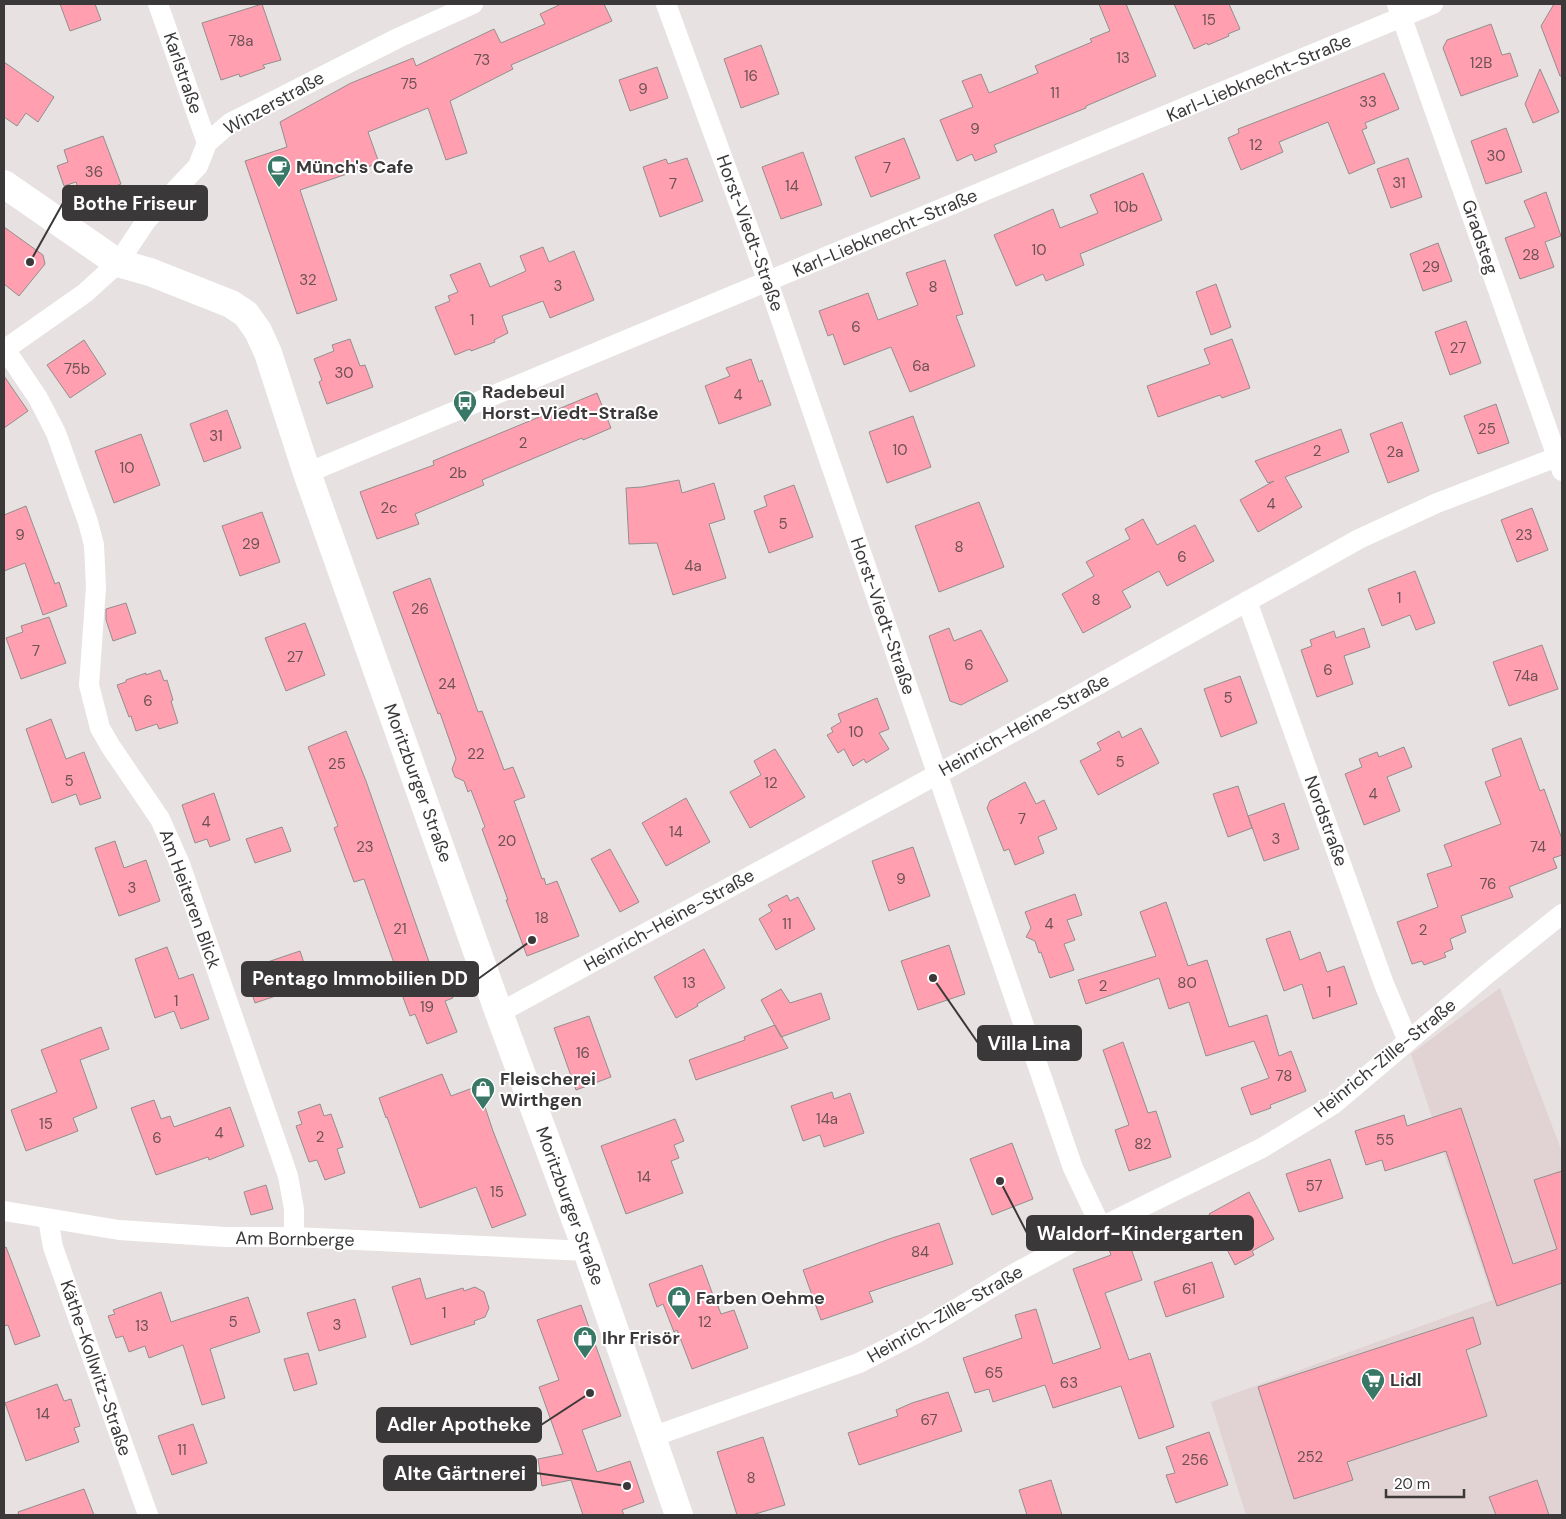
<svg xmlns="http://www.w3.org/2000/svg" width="1566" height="1519" viewBox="0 0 1566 1519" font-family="'DM Sans',sans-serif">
<rect width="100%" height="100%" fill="#e7e1e1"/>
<path fill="#e1d2d4" d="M1500,988L1562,1152V1515H1246L1211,1402L1493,1300L1411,1054Z"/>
<path fill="#ff9faf" stroke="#938e8e" d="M60,4H95L101,20L70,31Z
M262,4L281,60L263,65L265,68L240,77L239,74L221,80L202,23Z
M561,4H604L612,21L511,65L513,69L450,101L467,153L446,160L428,108L368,132L379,163L300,190L337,300L297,314L245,161L287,147L280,122L351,83L413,58L416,66L494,29L501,43L545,24L540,14Z
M1099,4H1126L1156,76L1086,106V108L994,145L997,152L975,161L972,154L957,161L940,120L973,107L962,81L981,74L989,93L1038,73L1035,66L1092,42L1090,39L1110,31Z
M1174,4H1229L1240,29L1228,34L1229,36L1208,45L1207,43L1194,49Z
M1554,4H1562V76H1560L1541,26Z
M1491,24L1502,55L1510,53L1518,76L1461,96L1443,48L1447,40Z
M761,45L779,94L741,108L724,59Z
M4,62L54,97L38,122L26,113L17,126L4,117Z
M657,67L668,98L630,111L619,80Z
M1540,69L1559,112L1533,123L1525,104Z
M1384,73L1399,109L1365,123L1367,128L1362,130L1375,163L1349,174L1328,122L1279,142L1283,152L1241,170L1228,138L1239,133L1238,129Z
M1506,128L1522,172L1486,184L1471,141Z
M103,136L121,184L81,198L76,182L64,186L57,166L68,162L64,150Z
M904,138L920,178L871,197L855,157Z
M803,152L822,205L781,219L762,167Z
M687,158L703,201L660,217L643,167L666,159L668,164Z
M1408,158L1422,197L1391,208L1377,169Z
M1143,173L1162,220L1080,254L1084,265L1046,281L1043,274L1016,286L994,235L1053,209L1060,228L1098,213L1090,195Z
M1546,192L1561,236L1545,242L1554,267L1520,279L1505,238L1535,227L1524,201Z
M4,227L43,255L45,264L19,296L4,284Z
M1438,243L1452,281L1423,291L1410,254Z
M543,247L549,262L574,251L594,300L550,318L543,301L502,316L508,333L494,340L495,342L471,351L470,349L455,355L435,307L450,301L448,296L458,292L450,275L480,263L490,287L526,271L520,256Z
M945,260L963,314L956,316L975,366L910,392L891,347L844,365L833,334L828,336L819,311L868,293L878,320L918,305L906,273Z
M1216,284L1231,327L1211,335L1196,292Z
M1466,321L1481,363L1450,375L1435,332Z
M350,339L360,366L365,365L373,387L327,404L319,382L322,380L314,359L334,351L332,345Z
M1232,339L1250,388L1222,398L1220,395L1158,417L1147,386L1210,364L1204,349Z
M84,340L106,374L70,398L47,365Z
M751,359L759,382L762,380L771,405L719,424L705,386L730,376L726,368Z
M4,376L28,411L4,428Z
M597,393L611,428L583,440L582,438L482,480L484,485L415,514L419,524L377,539L360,492L434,465L433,461Z
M1496,404L1509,443L1478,454L1464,416Z
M227,410L241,448L204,462L190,424Z
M913,416L931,467L887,483L869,432Z
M1402,422L1419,471L1388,483L1370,434Z
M1341,429L1349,452L1285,477L1302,507L1258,532L1240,500L1274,481L1268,483L1255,461Z
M141,434L160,485L114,503L95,451Z
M679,480L682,493L714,483L725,519L709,524L726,578L673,595L657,543L629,544L626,488L642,487Z
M794,485L813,537L769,553L754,511L767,506L764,496Z
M979,502L1004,567L939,592L915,526Z
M26,506L55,584L59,582L67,606L43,615L25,563L4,571V515Z
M1532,508L1548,550L1517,562L1501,520Z
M262,512L280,562L240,576L222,526Z
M1143,519L1157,545L1195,525L1214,561L1167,586L1159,571L1122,591L1131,607L1083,633L1062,594L1094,576L1086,562L1130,539L1125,529Z
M1415,571L1435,623L1416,630L1410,615L1382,626L1368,589Z
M430,578L478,712L482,711L504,770L513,767L525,797L514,801L542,879L544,878L546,885L557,881L579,936L527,956L506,900H508L482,829L485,827L471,790L468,792L464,781L455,777L452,769L456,759L440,713L438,714L393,592Z
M126,603L136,633L113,641L106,620V609Z
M49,617L66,663L21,679L6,638L23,632L21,626Z
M305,623L325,675L286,691L265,638Z
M949,628L954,641L981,630L1008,681L961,705L950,701L929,636Z
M1364,628L1370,647L1344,656L1353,684L1317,697L1301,650L1312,646L1310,640L1334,631L1336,638Z
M1542,645L1558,689L1509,706L1493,662Z
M160,670L164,681L167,680L173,700L171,701L178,723L159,729L157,724L136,731L131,716L129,717L117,685L126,682V680L146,673V675Z
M1240,676L1257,723L1221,737L1204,689Z
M877,698L889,729L879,733L889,749L866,763L864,759L853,766L844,749L838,753L827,735L833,732L831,728L841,722L838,714Z
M51,719L66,759L84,752L101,798L80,805L76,794L52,803L26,729Z
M1141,728L1159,763L1098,795L1080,761L1101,750L1097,743L1119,731L1122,738Z
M346,731L366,781L435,979L444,975L453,998L445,1001L457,1032L427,1044L415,1014L410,1016L401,992L404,991L364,879L354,882L334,828L338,826L308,747Z
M1521,738L1540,791L1544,789L1562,839V855L1553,858L1557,868L1509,887L1513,897L1461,916L1466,932L1450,939L1453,949L1444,953L1446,957L1424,965L1422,961L1412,964L1397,922L1438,907L1427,874L1452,866L1444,845L1501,824L1485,782L1501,776L1492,749Z
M1404,747L1412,767L1387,777L1400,811L1364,825L1345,774L1362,767L1359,759L1377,752L1379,757Z
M775,749L805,797L750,828L730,792L761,775L754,761Z
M1025,782L1036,804L1044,800L1057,829L1038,837L1044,853L1015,865L1009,849L1004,851L987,808L990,801Z
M1238,786L1252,828L1228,837L1213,794Z
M214,793L230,840L210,847L207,839L195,843L182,805Z
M686,798L710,842L666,866L642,823Z
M1284,803L1299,849L1264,861L1248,816Z
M282,827L291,851L255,863L246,839Z
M115,841L124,868L146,860L160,901L119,916L95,848Z
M913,847L930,896L889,911L872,861Z
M610,849L639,902L620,912L591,859Z
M1075,894L1082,915L1067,920L1075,940L1064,944L1074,970L1050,978L1041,952L1039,953L1035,941L1026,937L1031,928L1025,912Z
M787,895L790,901L798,897L815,929L776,950L759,919L772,911L768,905Z
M1166,902L1188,966L1207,960L1229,1027L1267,1015L1279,1056L1291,1051L1306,1091L1270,1105L1271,1108L1251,1115L1241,1088L1269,1078L1254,1041L1206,1056L1189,1002L1169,1009L1159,978L1086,1004L1078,980L1156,956L1140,912Z
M1290,931L1300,960L1320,952L1327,972L1344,966L1357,1004L1313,1019L1302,984L1284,991L1266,939Z
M949,945L965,994L918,1010L901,961Z
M167,947L179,979L193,974L209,1019L181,1029L174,1011L155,1018L135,959Z
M704,949L725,988L697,1004L698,1006L676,1018L654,977Z
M300,951L311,984L255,1003L244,970Z
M781,989L790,1003L821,993L830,1019L781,1037L761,1000Z
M589,1016L611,1077L576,1090L554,1028Z
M775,1025L788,1048L696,1080L689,1060L745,1040L744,1037Z
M101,1027L109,1049L80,1060L97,1108L73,1118L78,1131L26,1151L11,1110L57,1092L41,1050Z
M1123,1042L1148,1113L1156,1111L1171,1157L1129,1171L1115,1130L1129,1125L1103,1050Z
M442,1074L451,1096L478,1086L493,1131L526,1215L492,1228L476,1187L420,1208L387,1117L386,1118L379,1098Z
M832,1092L834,1099L850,1093L864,1133L824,1147L820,1135L803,1141L791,1106Z
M154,1100L161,1119L170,1116L174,1127L230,1107L244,1146L209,1160L208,1157L156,1175L131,1108Z
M320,1104L324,1116L331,1114L343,1147L337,1149L345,1173L325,1180L317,1160L309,1162L296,1126L302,1124L298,1112Z
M1461,1108L1513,1264L1557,1249L1534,1180L1562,1171V1283L1497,1306L1446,1151L1385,1171L1382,1160L1366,1165L1355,1131L1404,1115L1407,1126Z
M675,1119L684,1141L674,1145L679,1158L671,1161L683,1193L626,1214L601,1146Z
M1012,1143L1033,1199L992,1215L970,1159Z
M1330,1159L1343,1198L1299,1212L1286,1174Z
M266,1185L273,1209L251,1215L244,1192Z
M1249,1192L1274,1239L1252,1251L1254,1255L1235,1265L1209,1214Z
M939,1223L953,1264L869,1292L873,1302L821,1320L803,1270L892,1238Z
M1126,1234L1142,1280L1105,1293L1129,1360L1150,1353L1174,1427L1139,1439L1121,1386L1053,1408L1045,1385L993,1402L989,1389L975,1393L963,1358L1022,1338L1015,1315L1036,1309L1053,1364L1101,1348L1073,1269L1111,1255L1106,1241Z
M6,1247L40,1336L15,1345L8,1325L4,1326V1248Z
M1212,1262L1224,1297L1166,1317L1154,1282Z
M702,1265L717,1306H718L721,1314L734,1310L748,1348L692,1369L677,1330L674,1332L663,1304L657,1307L649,1284Z
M420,1278L426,1299L463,1288L464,1291L475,1287L484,1292L489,1308L485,1317L474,1321L475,1324L411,1345L392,1287Z
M161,1292L171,1322L248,1297L260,1332L210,1349L225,1398L202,1405L183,1345L149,1358L145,1346L129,1352L123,1336L116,1338L108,1316L115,1314L113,1310Z
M355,1299L366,1337L319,1351L307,1313Z
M581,1305L621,1416L582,1430L597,1472L630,1461L644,1502L622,1510L624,1515H583L571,1480L542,1486L538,1459L563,1454L539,1387L559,1380L537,1320Z
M1473,1317L1481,1344L1466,1350L1487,1416L1347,1462L1353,1480L1294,1499L1258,1387Z
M308,1353L317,1384L294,1391L284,1359Z
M57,1384L64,1401L71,1399L80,1426L74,1428L79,1442L26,1461L5,1403Z
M948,1392L962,1431L859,1465L848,1433L898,1416L896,1410L912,1403Z
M193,1424L207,1463L172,1475L158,1436Z
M1209,1432L1228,1485L1176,1503L1166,1475L1175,1473L1166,1447Z
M763,1437L785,1505L752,1515H737L717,1452Z
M1051,1480L1062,1515H1027L1019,1490Z
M1537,1480L1549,1515H1496L1489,1497Z
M84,1489L94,1515H19L18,1512Z"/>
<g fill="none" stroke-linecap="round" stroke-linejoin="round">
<path stroke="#fff" stroke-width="20" d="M158,4L207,143
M666,4L768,282L1073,1168L1101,1227
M1397,4L1562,471
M5,349L38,398L56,433L88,522L94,545L96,587L89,685L100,728L111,747L160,819L180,864L288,1176L294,1209V1237
M4,350L85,293L118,263L146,221L198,166L207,143L230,123L398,38L473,4
M307,473L1433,4
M1247,601L1384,984L1408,1041
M499,1013L938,774L1359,539L1437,503L1557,457
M4,1211L119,1230L225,1237H294L587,1251
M48,1219L53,1247L148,1515
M652,1437L859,1363L917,1333L1017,1272L1101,1227L1262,1148L1334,1104L1486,975L1562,914"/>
<path stroke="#fff" stroke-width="28" d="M4,184L118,263L150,272L231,304L246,314L258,331L268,353L307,473L499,1013L587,1251L679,1515"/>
</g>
<defs>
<g id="cafe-pin" transform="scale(1.25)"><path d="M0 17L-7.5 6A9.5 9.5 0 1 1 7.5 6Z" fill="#397866" stroke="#fff"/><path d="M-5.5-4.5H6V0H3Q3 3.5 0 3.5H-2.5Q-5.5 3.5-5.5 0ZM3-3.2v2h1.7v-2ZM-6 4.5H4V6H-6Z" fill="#fff"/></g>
<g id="bus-pin" transform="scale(1.25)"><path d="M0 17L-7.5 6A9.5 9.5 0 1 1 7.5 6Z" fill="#397866" stroke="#fff"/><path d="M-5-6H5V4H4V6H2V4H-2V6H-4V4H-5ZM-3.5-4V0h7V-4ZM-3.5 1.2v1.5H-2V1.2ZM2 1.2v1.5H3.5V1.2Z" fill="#fff"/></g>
<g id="shop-pin" transform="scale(1.25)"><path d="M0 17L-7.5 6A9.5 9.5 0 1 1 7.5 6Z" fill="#397866" stroke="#fff"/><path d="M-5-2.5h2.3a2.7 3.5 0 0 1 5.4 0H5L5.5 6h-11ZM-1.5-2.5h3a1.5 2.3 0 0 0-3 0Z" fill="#fff"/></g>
<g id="supermarket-pin" transform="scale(1.25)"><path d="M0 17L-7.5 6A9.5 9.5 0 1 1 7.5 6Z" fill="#397866" stroke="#fff"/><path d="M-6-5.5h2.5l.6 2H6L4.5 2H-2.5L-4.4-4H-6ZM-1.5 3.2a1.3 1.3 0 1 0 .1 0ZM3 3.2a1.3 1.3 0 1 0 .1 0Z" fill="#fff"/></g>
</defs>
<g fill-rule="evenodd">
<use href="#cafe-pin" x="279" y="167"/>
<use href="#bus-pin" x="465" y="402"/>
<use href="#shop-pin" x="483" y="1089"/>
<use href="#shop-pin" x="679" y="1298"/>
<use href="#shop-pin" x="585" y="1338"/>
<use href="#supermarket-pin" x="1373" y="1380"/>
</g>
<g text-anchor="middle" stroke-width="4" stroke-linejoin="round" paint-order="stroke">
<g font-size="15" fill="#6c5256">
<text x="1209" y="25">15</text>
<text x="241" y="46">78a</text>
<text x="1123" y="63">13</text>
<text x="482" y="65">73</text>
<text x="1481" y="68">12B</text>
<text x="751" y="81">16</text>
<text x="409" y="89">75</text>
<text x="643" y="94">9</text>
<text x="1055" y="98">11</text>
<text x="1368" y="107">33</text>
<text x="975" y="134">9</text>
<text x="1256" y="150">12</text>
<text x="1496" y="161">30</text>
<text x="887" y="173">7</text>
<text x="94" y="177">36</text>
<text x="1399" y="188">31</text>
<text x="673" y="189">7</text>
<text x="792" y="191">14</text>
<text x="1126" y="212">10b</text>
<text x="1039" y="255">10</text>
<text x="1531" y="260">28</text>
<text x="1431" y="272">29</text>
<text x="308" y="285">32</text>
<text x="558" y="291">3</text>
<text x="933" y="292">8</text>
<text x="472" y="325">1</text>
<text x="856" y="332">6</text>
<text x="1458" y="353">27</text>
<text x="921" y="371">6a</text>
<text x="77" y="374">75b</text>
<text x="344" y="378">30</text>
<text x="738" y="400">4</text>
<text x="1487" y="434">25</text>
<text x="216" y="441">31</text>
<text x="523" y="448">2</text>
<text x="900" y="455">10</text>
<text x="1317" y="456">2</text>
<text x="1395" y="457">2a</text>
<text x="127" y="473">10</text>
<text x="458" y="478">2b</text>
<text x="1271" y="509">4</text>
<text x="389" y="513">2c</text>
<text x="783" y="529">5</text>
<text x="20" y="540">9</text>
<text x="1524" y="540">23</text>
<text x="251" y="549">29</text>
<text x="959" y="552">8</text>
<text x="1182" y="562">6</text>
<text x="693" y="571">4a</text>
<text x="1399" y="603">1</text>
<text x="1096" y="605">8</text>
<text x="420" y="614">26</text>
<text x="36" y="656">7</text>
<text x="295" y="662">27</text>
<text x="969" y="670">6</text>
<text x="1328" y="675">6</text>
<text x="1526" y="681">74a</text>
<text x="447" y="689">24</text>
<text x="1228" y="703">5</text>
<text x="148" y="706">6</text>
<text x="856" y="737">10</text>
<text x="476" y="759">22</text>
<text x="1120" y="767">5</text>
<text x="337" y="769">25</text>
<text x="69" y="786">5</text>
<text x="771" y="788">12</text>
<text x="1373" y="799">4</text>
<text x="1022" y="824">7</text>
<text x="206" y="827">4</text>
<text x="676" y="837">14</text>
<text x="1276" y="844">3</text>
<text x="507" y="846">20</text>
<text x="365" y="852">23</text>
<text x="1538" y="852">74</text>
<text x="901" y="884">9</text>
<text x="1488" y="889">76</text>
<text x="132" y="893">3</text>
<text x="542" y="923">18</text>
<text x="787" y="929">11</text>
<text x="1049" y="929">4</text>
<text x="400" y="934">21</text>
<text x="1423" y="935">2</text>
<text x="689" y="988">13</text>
<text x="1187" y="988">80</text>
<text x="1103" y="991">2</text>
<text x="1329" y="997">1</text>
<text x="176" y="1006">1</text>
<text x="427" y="1012">19</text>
<text x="583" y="1058">16</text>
<text x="1284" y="1081">78</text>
<text x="827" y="1124">14a</text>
<text x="46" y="1129">15</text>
<text x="219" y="1138">4</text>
<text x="320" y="1142">2</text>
<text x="157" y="1143">6</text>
<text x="1385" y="1145">55</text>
<text x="1143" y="1149">82</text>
<text x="644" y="1182">14</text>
<text x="1314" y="1191">57</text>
<text x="497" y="1197">15</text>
<text x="920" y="1257">84</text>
<text x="1189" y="1294">61</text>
<text x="444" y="1318">1</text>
<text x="233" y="1327">5</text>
<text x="705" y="1327">12</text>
<text x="337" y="1330">3</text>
<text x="142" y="1331">13</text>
<text x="994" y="1378">65</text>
<text x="1069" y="1388">63</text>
<text x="43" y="1419">14</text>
<text x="929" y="1425">67</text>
<text x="182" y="1455">11</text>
<text x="1310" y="1462">252</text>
<text x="1195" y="1465">256</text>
<text x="751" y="1483">8</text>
</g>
<g font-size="18" fill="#3b3839" stroke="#fff">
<text transform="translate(183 73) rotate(71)" y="6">Karlstraße</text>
<text transform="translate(1259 78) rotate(-23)" y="6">Karl-Liebknecht-Straße</text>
<text transform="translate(274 103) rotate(-29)" y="6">Winzerstraße</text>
<text transform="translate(750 233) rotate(70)" y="6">Horst-Viedt-Straße</text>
<text transform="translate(885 233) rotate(-23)" y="6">Karl-Liebknecht-Straße</text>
<text transform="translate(1480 237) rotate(71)" y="6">Gradsteg</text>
<text transform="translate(883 616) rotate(71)" y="6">Horst-Viedt-Straße</text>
<text transform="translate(1024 725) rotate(-29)" y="6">Heinrich-Heine-Straße</text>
<text transform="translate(418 783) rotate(70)" y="6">Moritzburger Straße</text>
<text transform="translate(1326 821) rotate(70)" y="6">Nordstraße</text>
<text transform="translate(190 899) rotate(70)" y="6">Am Heiteren Blick</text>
<text transform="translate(669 920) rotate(-29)" y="6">Heinrich-Heine-Straße</text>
<text transform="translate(1385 1058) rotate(-39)" y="6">Heinrich-Zille-Straße</text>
<text transform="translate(570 1206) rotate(70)" y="6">Moritzburger Straße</text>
<text transform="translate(295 1239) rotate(1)" y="6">Am Bornberge</text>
<text transform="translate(945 1314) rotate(-30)" y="6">Heinrich-Zille-Straße</text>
<text transform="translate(96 1368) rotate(71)" y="6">Käthe-Kollwitz-Straße</text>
</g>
<g font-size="18" font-weight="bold" fill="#3b3839" stroke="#fff" text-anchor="start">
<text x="296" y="173">Münch's Cafe</text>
<text x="482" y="398">Radebeul<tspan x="482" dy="21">Horst-Viedt-Straße</tspan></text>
<text x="500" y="1085">Fleischerei<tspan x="500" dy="21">Wirthgen</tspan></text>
<text x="696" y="1304">Farben Oehme</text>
<text x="602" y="1344">Ihr Frisör</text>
<text x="1390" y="1386">Lidl</text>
</g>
</g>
<path fill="none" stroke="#3b3839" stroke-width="2" d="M30 262L63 203M532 940L478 979M933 978L978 1043M1000 1181L1027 1233M590 1393L541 1425M627 1486L536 1473"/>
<g fill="#3b3839" stroke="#fff" stroke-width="2">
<circle cx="30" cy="262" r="5"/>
<circle cx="532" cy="940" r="5"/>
<circle cx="933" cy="978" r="5"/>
<circle cx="1000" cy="1181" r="5"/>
<circle cx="590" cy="1393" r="5"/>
<circle cx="627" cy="1486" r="5"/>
</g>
<g fill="#3b3839" stroke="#3b3839" stroke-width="2">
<rect x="63" y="186" width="144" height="34" rx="5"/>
<rect x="242" y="962" width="236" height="34" rx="5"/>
<rect x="978" y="1026" width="103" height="34" rx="5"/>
<rect x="1027" y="1216" width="226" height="34" rx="5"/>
<rect x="377" y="1408" width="164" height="34" rx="5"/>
<rect x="384" y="1456" width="152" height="34" rx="5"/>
</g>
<g font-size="19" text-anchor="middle" font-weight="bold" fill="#fff">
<text x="135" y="210">Bothe Friseur</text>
<text x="360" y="985">Pentago Immobilien DD</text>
<text x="1029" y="1050">Villa Lina</text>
<text x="1140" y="1240">Waldorf-Kindergarten</text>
<text x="459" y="1431">Adler Apotheke</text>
<text x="460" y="1480">Alte Gärtnerei</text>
</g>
<rect width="1566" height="1519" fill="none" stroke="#3b3839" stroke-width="10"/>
<path d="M1386 1489v8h78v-8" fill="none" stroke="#3b3839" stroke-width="2.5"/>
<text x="1394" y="1489" font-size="15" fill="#3b3839" stroke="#ffffff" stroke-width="4" paint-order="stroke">20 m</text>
</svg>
